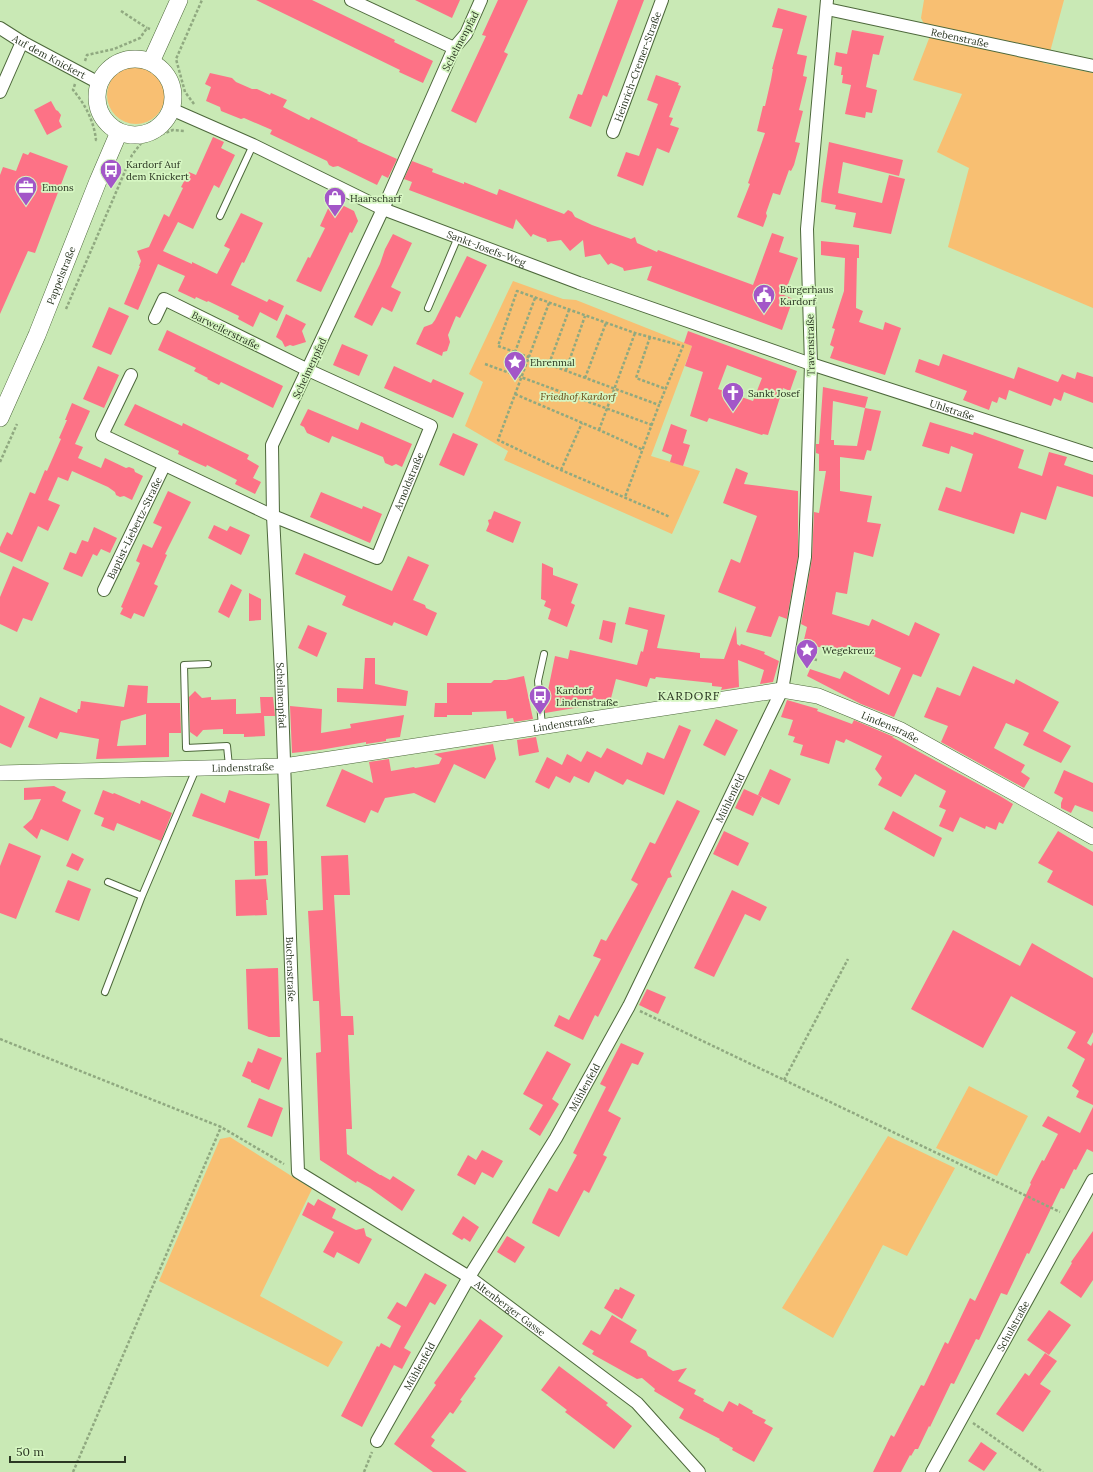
<svg xmlns="http://www.w3.org/2000/svg" width="1093" height="1472" viewBox="0 0 1093 1472" font-family="Lora,serif">
<rect width="100%" height="100%" fill="#c9e9b5"/>
<path fill="#f8bf72" d="M924,0H1064L1050,52L1043,63L1093,73V308L948,247L969,168L937,152L962,94L913,80L930,36L921,18Z
M107 95a29 29 0 1 1 58 0a29 29 0 1 1-58 0Z
M513,281L563,299L576,300L692,346L651,456L700,471L672,534L504,460L508,451L465,426L483,382L469,374Z
M969,1086L1028,1116L997,1176L936,1148Z
M888,1136L955,1168L907,1256L883,1245L833,1338L782,1308Z
M230,1137L312,1189L260,1296L343,1342L328,1367L159,1281L220,1139Z"/>
<path fill="#fd7286" fill-rule="evenodd" d="M256,0H312L395,40L394,42L433,61L423,83L399,72L400,70Z
M415,0H460L452,18Z
M498,0H528L504,52L508,54L476,123L451,111L486,36L482,35Z
M618,0H644L607,97L603,95L591,127L569,118L578,94L582,95Z
M778,8L807,16L797,54L807,56L803,76L807,77L799,110L803,111L795,142L800,143L794,165L791,171L789,170L780,195L773,193L766,213L767,216L763,227L737,217L750,184L748,183L765,133L757,131L763,106H765L771,80L773,69H772L783,29L772,27Z
M852,30L884,36L879,55L873,54L866,87L877,90L872,113L866,112L865,118L845,114L851,85L842,83L843,75H841L842,67L834,65L836,52L847,54Z
M210,73L232,78L236,82L252,89H257L270,95L271,93L287,100L283,107L309,120L311,117L358,140L357,141L397,159L388,178L382,175L377,185L338,166L333,167L329,165L327,161L270,134L272,130L244,118L241,119L221,111L220,107L206,101L211,87L205,84Z
M656,75L679,83L678,85L681,86L669,117L673,118L670,125L679,128L669,153L657,148L643,186L617,176L626,152L639,156L658,104L647,100Z
M51,101L56,110L58,111L61,115L59,121L62,127L47,135L34,110Z
M213,137L224,142L221,148L235,155L219,188L214,185L193,229L178,222L163,251L192,264V262L217,274L230,249L224,246L241,213L263,223L244,263L242,262L231,285L267,302L269,299L284,306L277,321L260,312L253,327L238,319L239,316L208,301L207,302L196,297L195,299L178,291L185,276L158,264L138,310L124,304L140,266H139L141,261L137,251L149,247L164,214L169,217L183,188L181,187L189,172L196,175Z
M829,142L903,160L899,176L843,162L838,193L882,203L889,175L905,179L891,234L853,227L856,213L835,209L836,205L821,202L822,191Z
M30,152L68,166L35,253L28,251L0,314V175L3,167L16,171L23,153L28,155Z
M412,161L433,169L432,172L464,184V182L497,195L499,189L564,214L568,210L572,212L575,217L592,225L631,239L635,237L637,243L657,252L658,250L753,285L772,233L784,237L779,252L798,258L784,295L793,299L782,330L647,280L652,266L624,271L623,268L611,263L608,265L600,254L585,257L583,240L570,251L561,240L547,242L546,239L540,237L533,234L531,237L516,219L513,229L409,190L412,182L404,179Z
M332,200L354,211L358,221L352,233L350,232L321,292L296,281L308,257L310,258L325,228L320,226Z
M393,234L412,243L391,287L401,292L392,312L382,307L372,326L354,317L380,264L385,249Z
M821,241L859,245V258H857L856,308L863,311L859,322L883,330L885,322L901,328L885,375L830,358L834,347L830,345L835,329L832,328L844,291L845,258L821,255Z
M467,256L487,265L460,318L456,316L448,335L450,342L447,351L443,352L442,356L416,344L424,327L432,324L435,320Z
M109,307L129,316L111,355L92,347Z
M286,314L306,324L302,331L306,342L293,346L290,345L285,347L282,341L276,337Z
M167,330L283,386L273,408L221,382L219,385L207,379L208,378L194,371L196,368L158,350Z
M688,331L797,371L790,391L783,388L768,435L763,434L762,435L709,418L707,422L690,416L703,372L685,366L692,346L684,343ZM727,365L762,378L753,401L718,389Z
M342,344L368,355L359,376L333,365Z
M943,354L1014,379L1018,367L1058,382L1062,374L1075,379L1077,372L1093,377V403L1064,392L1061,401L1054,398L1051,406L1009,390L1006,400L999,397L997,403L992,401L989,410L963,400L967,391L915,372L919,359L939,366Z
M98,366L119,375L104,408L83,399Z
M394,366L431,383L433,379L464,393L453,418L384,388Z
M823,387L868,397L865,408L881,411L871,451L867,450L864,460L840,457V491L872,496L867,522L881,524L873,557L854,552L847,594L836,592L832,614L869,626L872,619L909,636L915,622L940,634L921,677L913,674L894,717L861,704L807,676L810,669L840,679L844,671L889,695L901,668L848,645L845,652L803,644L807,627L801,624L812,558L814,512L819,513L826,471H819V454L816,453V444H819ZM833,401L865,408L857,446L834,445V440H831Z
M72,403L90,411L75,444L83,447L78,458L101,468L105,458L126,468L129,467L134,469L135,472L143,476L132,500L124,496L120,497L116,495L115,492L108,487L72,471L68,481L58,477L48,500L60,505L48,531L38,526L22,562L0,552V547L7,532L12,535L30,492L35,494L45,470L47,471L61,439L59,438L67,420H65Z
M135,404L182,426L183,423L249,455L247,459L259,466L253,478L261,482L255,494L235,484L237,480L207,465L206,467L197,463L178,454L179,451L124,425Z
M308,409L358,430L361,422L412,444L402,467L396,464L392,466L385,463L383,457L332,436L329,443L307,433L304,427L300,425Z
M930,422L973,435L974,432L1024,450L1018,468L1042,476L1049,452L1067,457L1064,465L1093,475V497L1057,486L1046,520L1021,512L1014,534L938,510L946,487L961,492L973,454L951,446L949,454L922,446Z
M671,424L687,430L683,443L690,445L683,466L670,462L672,455L662,451Z
M453,433L478,444L464,476L439,465Z
M736,468L748,473L744,484L798,491V556L787,619L779,616L771,637L746,632L756,607L718,592L731,559L740,563L757,516L723,503Z
M168,491L191,502L165,554L167,555L154,584L158,586L144,617L134,613L131,619L120,614L123,608L121,607L140,563L136,561L143,544L152,548L162,527L153,523Z
M321,492L362,509L363,506L382,514L370,543L310,517Z
M494,511L521,522L513,543L486,531L489,524L488,520L491,519Z
M214,525L227,531L230,526L250,535L241,555L208,538Z
M94,527L117,538L110,553L101,549L97,556L93,554L82,577L63,569L70,552L76,554L82,540L88,542Z
M304,553L392,591L408,556L429,565L413,600L425,605L426,608L437,613L427,636L394,622L392,626L342,605L346,596L295,574Z
M542,563L553,568V575L578,584L571,603L575,605L567,627L548,619L551,609L544,606L546,601L541,599Z
M13,566L49,583L32,621L23,618L17,632L0,624V597Z
M231,584L242,590L229,618L218,612Z
M249,593L261,599V620L249,621Z
M629,607L665,615L657,648L700,653V658L724,659L736,626L737,644L740,646L741,644L765,652L764,654L779,661L773,682L760,684L764,670L738,660L739,687L721,690L722,687L712,686V683L656,677L655,679L650,678L647,687L616,679L610,702L545,713V705L555,656L568,659L570,650L637,665L641,651L643,652L648,630L625,624Z
M603,620L616,623L612,643L599,639Z
M308,625L327,633L317,657L298,648Z
M365,658H375V684L408,691L406,706L337,702V688L363,689Z
M973,666L1014,684L1016,679L1059,702L1043,731L1071,746L1061,763L1023,745L1029,733L1006,723L994,748L1025,765L1021,772L1030,778L1024,788L941,742L948,726L924,717L937,687L960,696Z
M524,676L533,719L514,722L513,718L507,719L506,711L472,712V715H447V717H434L435,703H447V683H491L494,680H506Z
M128,685L148,686L147,703H180L181,733H169V757L96,759L99,739L60,732L57,739L28,727L40,697L77,713L78,709H80L81,701L124,707ZM146,714V745L117,746L121,721Z
M195,691L202,698L211,697V700L236,699V714L261,713L260,697H273L275,716H264L265,736L244,737V734H223V729L203,730L197,737L190,732L189,697Z
M787,700L818,709L817,711L852,724L854,720L894,737H892L1000,796L1013,804L1003,824L999,822L996,830L986,826L985,829L960,817L953,832L939,826L946,810L939,807L946,791L915,774L901,797L878,785L882,778L875,769L882,756L846,739L844,743L836,740L829,764L800,755L803,745L793,742L795,737L788,735L793,720L781,717Z
M0,705L25,717L11,748L0,743Z
M290,706L322,709L321,733L351,728L350,724L404,715L400,737L386,739V741L366,744V742L320,750L292,753Z
M716,719L738,730L725,756L703,745Z
M679,725L691,730L664,795L627,779L623,785L595,771L589,783L574,776L570,783L556,776L549,789L535,782L547,757L562,765L567,754L581,762L587,751L601,758L607,748L642,765L647,752L664,759Z
M536,737L539,752L519,756L517,740Z
M493,744L496,759L485,779L454,764L435,803L414,793L385,798L378,813L371,810L365,823L326,806L342,769L373,783L369,762L389,759L391,771L414,767L415,768L439,764L442,758L434,754Z
M770,769L791,779L779,805L758,795Z
M1064,770L1093,783V812L1075,805L1071,813L1061,808V803L1063,798L1054,793Z
M54,786L66,792L62,801L81,810L68,841L41,829L37,839L23,827L32,819L41,799L24,800V788Z
M744,789L762,797L753,816L735,808Z
M103,790L113,794L114,793L140,804L141,800L172,813L161,841L117,823L114,831L101,826L104,818L94,814Z
M229,790L270,804L259,839L192,816L201,793L225,803Z
M677,800L700,811L670,872L672,877L668,878L598,1017L595,1015L583,1040L554,1026L559,1015L569,1020L601,959L593,956L601,939L606,941L638,884L631,880L650,842L655,844Z
M893,811L942,838L934,857L884,829Z
M724,831L749,843L738,866L713,854Z
M1058,831L1093,852V906L1047,882L1053,871L1038,863Z
M254,841H267L268,875L255,876Z
M9,843L41,856L16,919L0,913V866Z
M72,853L84,859L78,871L66,866Z
M348,855L350,895H334L341,1016H353L354,1035H348L352,1129H346L347,1154L380,1175H381L390,1180L393,1176L415,1190L402,1211L370,1188L357,1181L356,1183L320,1160L316,1053L321,1052L319,1001H313L308,911L323,910L321,856Z
M266,879L268,900H266L267,915L236,916L235,880Z
M68,880L91,889L79,921L55,912Z
M732,890L767,907L760,921L745,914L714,977L694,968Z
M953,930L1020,966L1032,943L1093,978V1032L1087,1043L1091,1046L1093,1042V1105L1076,1097L1079,1091L1072,1086L1085,1059L1067,1048L1076,1032L1011,996L983,1048L911,1009Z
M278,968L280,1037H269L248,1029L246,969Z
M647,989L666,997L658,1014L639,1005Z
M621,1043L644,1053L638,1065L632,1063L608,1111L621,1118L603,1155L607,1157L589,1193L584,1190L559,1237L532,1223L533,1220L549,1188L557,1192L577,1155L573,1153L606,1087L600,1084Z
M258,1048L282,1058L269,1090L251,1082V1080L242,1076L248,1061L252,1063Z
M547,1051L571,1064L552,1099L559,1104L540,1136L529,1129L543,1105L523,1094Z
M259,1098L283,1108L272,1137L247,1127Z
M1093,1107V1152L1087,1149L1076,1170L1074,1169L1064,1189L1061,1188L1057,1196L1029,1254L1027,1253L1007,1295L1001,1293L979,1340L976,1339L954,1384L951,1383L930,1427L929,1426L918,1449H915L911,1456L910,1455L901,1472H873L891,1435L894,1437L921,1385L924,1386L945,1342L948,1344L970,1298L975,1301L1031,1184L1030,1183L1042,1160L1044,1161L1058,1134L1042,1126L1048,1116L1080,1133Z
M482,1150L503,1161L493,1178L482,1172L475,1185L457,1175L468,1155L476,1160Z
M318,1199L336,1209L332,1218L356,1230L364,1228L366,1236L372,1239L359,1264L337,1252L334,1258L323,1252L334,1232L302,1215L308,1202L314,1206Z
M463,1216L479,1227L470,1242L464,1238L462,1240L452,1234Z
M1093,1231V1280L1081,1298L1060,1283L1072,1263L1071,1262Z
M507,1236L525,1247L515,1263L497,1252Z
M425,1273L447,1285L435,1305L430,1302L404,1348L411,1352L402,1369L394,1365L362,1427L341,1416L377,1346L379,1347L381,1343L390,1348L401,1326L387,1318L397,1302L406,1307Z
M620,1287L635,1295L622,1319L604,1308L615,1289L619,1290Z
M1049,1310L1071,1325L1049,1355L1027,1340Z
M612,1315L637,1330L630,1342L646,1351L648,1356L673,1371L687,1368L678,1381L696,1390L694,1394L704,1399L703,1401L723,1412L729,1401L738,1406L739,1403L753,1411L752,1413L766,1420L764,1423L773,1428L754,1462L732,1450L733,1448L719,1440L720,1439L679,1418L684,1409L654,1391L655,1389L642,1378L637,1379L592,1354L594,1351L582,1344L591,1330L600,1335Z
M480,1319L503,1336L474,1377L476,1378L460,1400L462,1401L453,1414L450,1412L431,1437L435,1440L431,1446L467,1472H433L394,1444L436,1385L434,1383Z
M1045,1353L1057,1361L1040,1384L1051,1391L1023,1432L996,1414L1025,1373L1029,1376Z
M559,1366L608,1403L606,1405L632,1426L614,1449L565,1412L567,1410L541,1390Z
M981,1442L997,1453L984,1471L968,1461Z"/>
<g fill="none" stroke-linecap="round" stroke-linejoin="round">
<g stroke="#4d683b" stroke-width="8">
<path id="service" d="M220,216L253,145
M428,308L458,237
M208,664L184,665L186,748L227,746L229,766
M542,726L538,681L544,654
M108,882L142,896
M105,992L142,896L196,769"/>
</g>
<g stroke="#4d683b" stroke-width="14">
<g id="minor">
<path d="M351,0L454,48"/>
<path id="s1" d="M481,0L466,34L454,48L383,209L272,445L273,516L281,673L298,1172L469,1277L637,1403L699,1472"/>
<path id="s2" d="M827,9L1093,66"/>
<path id="s3" d="M0,28L22,42L99,83"/>
<path d="M0,92L22,42"/>
<path id="s4" d="M171,109L253,145L383,209L579,283L811,364L1093,455"/>
<path id="s5" d="M613,132L662,0"/>
<path id="s6" d="M131,375L102,435L273,516L377,558L431,426L308,370L164,299L155,318"/>
<path id="s7" d="M104,590L164,466"/>
<path id="s8" d="M377,1441L469,1277L556,1138L629,1006L782,690L805,557L811,364L807,229L827,0"/>
<path id="s9" d="M932,1472L1093,1180"/>
</g>
</g>
<g stroke="#4d683b" stroke-width="16">
<g id="tertiary">
<path id="s10" d="M0,773L284,766L782,690L818,696L901,730L1093,837"/>
</g>
</g>
<g stroke="#4d683b" stroke-width="18">
<g id="secondary">
<circle cx="135" cy="97" r="38"/>
<path d="M151,62L179,0"/>
<path id="s11" d="M0,418L37,335L98,181L119,132"/>
</g>
</g>
<path stroke="#90a980" stroke-width="2.5" stroke-dasharray="3 2" stroke-linecap="butt" d="M121,11L147,28
M85,61L87,55L114,49L140,38L147,28L150,29
M75,84L73,90C85,104 94,121 96,140L98,141
M194,104L185,92L176,59L202,0
M535,298L515,352L659,405L625,497
M549,303L498,440L561,470L670,517
M66,309L132,155L142,142L173,130L185,131
M650,337L636,378L666,389
M515,352L498,346L517,291L635,333L683,346L659,405
M485,364L652,425
M549,364L569,310
M566,370L585,316
M585,378L606,323
M515,394C558,413 601,430 643,450
M599,430L635,333
M0,462L17,424
M561,470L582,423
M800,656L817,660
M640,1011L1060,1212
M0,1039L221,1127L284,1164
M784,1080L848,959
M973,1423L1043,1472
M73,1472L221,1127
M364,1472L372,1452"/>
<use href="#service" stroke="#fff" stroke-width="6"/>
<use href="#minor" stroke="#fff" stroke-width="12"/>
<use href="#tertiary" stroke="#fff" stroke-width="15"/>
<use href="#secondary" stroke="#fff" stroke-width="17"/>
</g>
<defs>
<g id="bus-pin" transform="scale(1.15)"><path d="M0 17L-7.5 6A9.5 9.5 0 1 1 7.5 6Z" fill="#a356c8" stroke="#d6f6c2"/><path d="M-5-6H5V4H4V6H2V4H-2V6H-4V4H-5ZM-3.5-4V0h7V-4ZM-3.5 1.2v1.5H-2V1.2ZM2 1.2v1.5H3.5V1.2Z" fill="#fff"/></g>
<g id="office-pin" transform="scale(1.15)"><path d="M0 17L-7.5 6A9.5 9.5 0 1 1 7.5 6Z" fill="#a356c8" stroke="#d6f6c2"/><path d="M-6-3h4V-5.5h4V-3h4V5H-6ZM-1-4.5V-3h2v-1.5ZM-6 0V1H6V0Z" fill="#fff"/></g>
<g id="shop-pin" transform="scale(1.15)"><path d="M0 17L-7.5 6A9.5 9.5 0 1 1 7.5 6Z" fill="#a356c8" stroke="#d6f6c2"/><path d="M-5-2.5h2.3a2.7 3.5 0 0 1 5.4 0H5L5.5 6h-11ZM-1.5-2.5h3a1.5 2.3 0 0 0-3 0Z" fill="#fff"/></g>
<g id="civic-pin" transform="scale(1.15)"><path d="M0 17L-7.5 6A9.5 9.5 0 1 1 7.5 6Z" fill="#a356c8" stroke="#d6f6c2"/><path d="M-.6-6.5H3V-4.5H.6V-3L4-1V1h2V6H-6V1h2V-1L-.6-3ZM-1.2 2.5V6h2.4V2.5Z" fill="#fff"/></g>
<g id="sight-pin" transform="scale(1.15)"><path d="M0 17L-7.5 6A9.5 9.5 0 1 1 7.5 6Z" fill="#a356c8" stroke="#d6f6c2"/><path d="M0-6L1.8-2.2L6-1.7L2.9 1.2L3.7 5.4L0 3.3L-3.7 5.4L-2.9 1.2L-6-1.7L-1.8-2.2Z" fill="#fff"/></g>
<g id="church-pin" transform="scale(1.15)"><path d="M0 17L-7.5 6A9.5 9.5 0 1 1 7.5 6Z" fill="#a356c8" stroke="#d6f6c2"/><path d="M-1.2-6h2.4v3.5h3.3v2.4h-3.3V6h-2.4V-.1h-3.3v-2.4h3.3Z" fill="#fff"/></g>
</defs>
<g fill-rule="evenodd">
<use href="#bus-pin" x="111" y="170"/>
<use href="#office-pin" x="26" y="187"/>
<use href="#shop-pin" x="335" y="198"/>
<use href="#civic-pin" x="764" y="295"/>
<use href="#sight-pin" x="515" y="362"/>
<use href="#church-pin" x="733" y="393"/>
<use href="#sight-pin" x="807" y="650"/>
<use href="#bus-pin" x="540" y="696"/>
</g>
<g text-anchor="middle" stroke-width="3.5" stroke-linejoin="round" paint-order="stroke">
<g font-size="10" fill="#2b3723" stroke="#d6f6c2">
<text dy="4" stroke="none"><textPath href="#s2" startOffset="136">Rebenstraße</textPath></text>
<text transform="translate(460 41) rotate(-62)" y="4">Schelmenpfad</text>
<text dy="4" stroke="none"><textPath href="#s3" startOffset="57">Auf dem Knickert</textPath></text>
<text dy="4" stroke="none"><textPath href="#s5" startOffset="70">Heinrich-Cremer-Straße</textPath></text>
<text dy="4" stroke="none"><textPath href="#s4" startOffset="345">Sankt-Josefs-Weg</textPath></text>
<text dy="4" stroke="none"><textPath href="#s11" startOffset="155">Pappelstraße</textPath></text>
<text transform="translate(226 330) rotate(26)" y="4">Barweilerstraße</text>
<text transform="translate(810 345) rotate(-91)" y="4">Travenstraße</text>
<text transform="translate(309 368) rotate(-65)" y="4">Schelmenpfad</text>
<text dy="4" stroke="none"><textPath href="#s4" startOffset="838">Uhlstraße</textPath></text>
<text dy="4" stroke="none"><textPath href="#s6" startOffset="451">Arnoldstraße</textPath></text>
<text dy="4" stroke="none"><textPath href="#s7" startOffset="69">Baptist-Liebertz-Straße</textPath></text>
<text dy="4" stroke="none"><textPath href="#s1" startOffset="743">Schelmenpfad</textPath></text>
<text dy="4" stroke="none"><textPath href="#s10" startOffset="567">Lindenstraße</textPath></text>
<text dy="4" stroke="none"><textPath href="#s10" startOffset="903">Lindenstraße</textPath></text>
<text dy="4" stroke="none"><textPath href="#s10" startOffset="243">Lindenstraße</textPath></text>
<text dy="4" stroke="none"><textPath href="#s8" startOffset="734">Mühlenfeld</textPath></text>
<text dy="4" stroke="none"><textPath href="#s1" startOffset="1017">Buchenstraße</textPath></text>
<text dy="4" stroke="none"><textPath href="#s8" startOffset="410">Mühlenfeld</textPath></text>
<text dy="4" stroke="none"><textPath href="#s1" startOffset="1472">Altenberger Gasse</textPath></text>
<text dy="4" stroke="none"><textPath href="#s9" startOffset="167">Schulstraße</textPath></text>
<text dy="4" stroke="none"><textPath href="#s8" startOffset="86">Mühlenfeld</textPath></text>
</g>
<g font-size="10" fill="#2b3723" stroke="#d6f6c2" text-anchor="start">
<text x="126" y="168">Kardorf Auf<tspan x="126" dy="12">dem Knickert</tspan></text>
<text x="42" y="191">Emons</text>
<text x="350" y="202">Haarscharf</text>
<text x="780" y="293">Bürgerhaus<tspan x="780" dy="12">Kardorf</tspan></text>
<text x="530" y="366">Ehrenmal</text>
<text x="748" y="397">Sankt Josef</text>
<text x="822" y="654">Wegekreuz</text>
<text x="556" y="694">Kardorf<tspan x="556" dy="12">Lindenstraße</tspan></text>
</g>
<g font-size="10" font-style="italic" fill="#674612" stroke="#d6f6c2">
<text x="578" y="400">Friedhof Kardorf</text>
</g>
<g font-size="12" letter-spacing="1" fill="#2b3723" stroke="#d6f6c2">
<text x="689" y="700">KARDORF</text>
</g>
</g>
<path d="M10 1456v6h115v-6" fill="none" stroke="#2b3723" stroke-width="2"/>
<text x="16" y="1456" font-size="12" fill="#2b3723" stroke="#d6f6c2" stroke-width="3" paint-order="stroke">50 m</text>
</svg>
